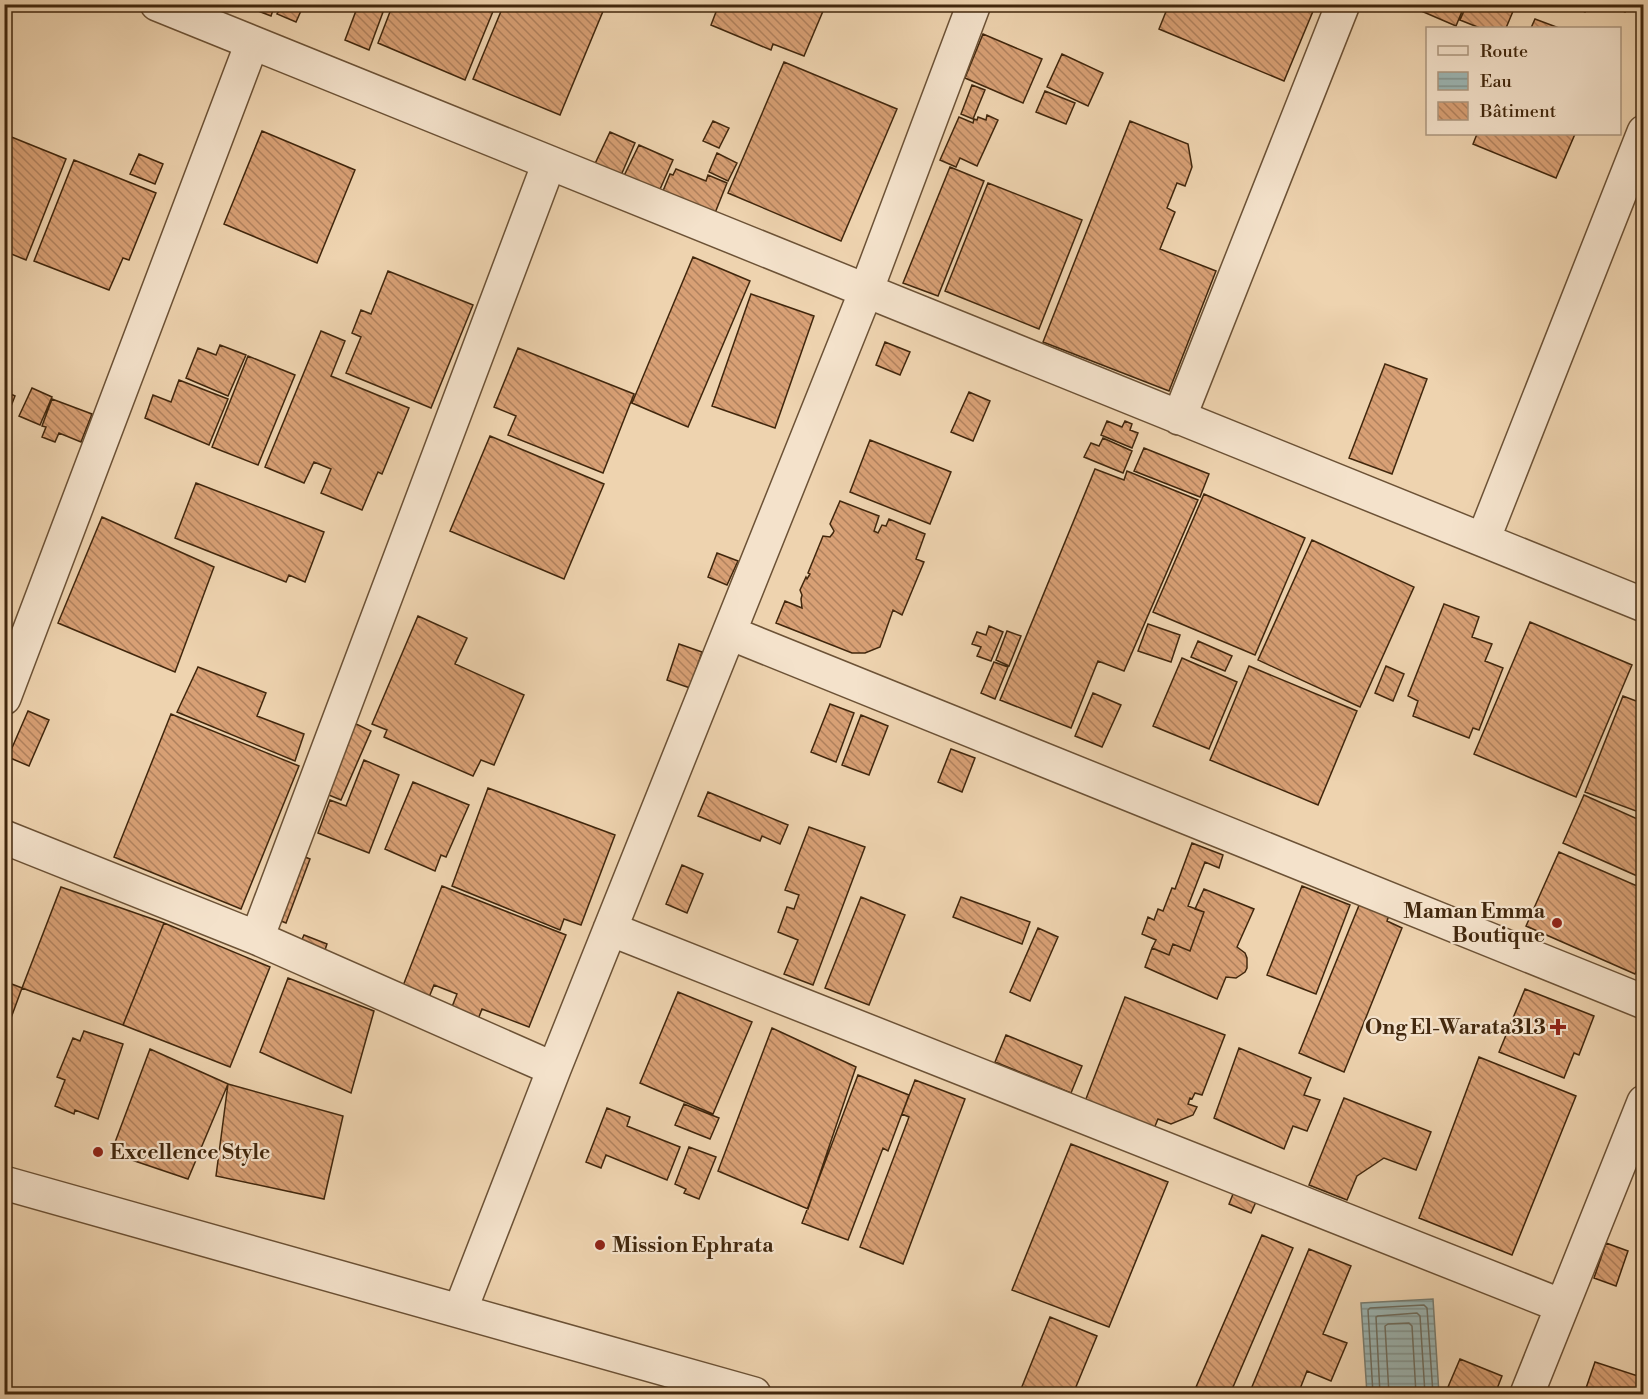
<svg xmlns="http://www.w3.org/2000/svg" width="1648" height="1399" viewBox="0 0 1648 1399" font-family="'Libre Bodoni',serif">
<defs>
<pattern id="water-rules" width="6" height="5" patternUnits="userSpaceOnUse" patternTransform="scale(1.5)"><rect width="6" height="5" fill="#9cb6b4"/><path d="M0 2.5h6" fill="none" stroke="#819491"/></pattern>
<pattern id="building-back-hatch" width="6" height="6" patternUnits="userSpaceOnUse" patternTransform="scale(1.5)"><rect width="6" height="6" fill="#d8a075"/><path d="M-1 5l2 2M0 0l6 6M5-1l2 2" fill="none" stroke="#b1825e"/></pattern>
</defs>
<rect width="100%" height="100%" fill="#eed3af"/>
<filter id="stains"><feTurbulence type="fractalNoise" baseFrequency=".00333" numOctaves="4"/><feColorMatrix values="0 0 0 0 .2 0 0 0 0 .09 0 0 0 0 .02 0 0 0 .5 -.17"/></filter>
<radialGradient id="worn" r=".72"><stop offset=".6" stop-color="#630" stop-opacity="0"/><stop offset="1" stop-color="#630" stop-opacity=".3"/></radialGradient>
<path fill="url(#water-rules)" stroke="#787d71" stroke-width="1.5" d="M1433,1299L1439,1394H1367L1361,1303Z"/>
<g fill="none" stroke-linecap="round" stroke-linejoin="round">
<path stroke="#6e6e60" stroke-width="1.5" d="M1373,1394L1368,1310L1370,1308L1424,1305L1427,1308L1433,1394
M1380,1394L1376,1317L1378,1316L1417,1313L1420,1316L1425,1394
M1389,1394L1385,1326L1388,1324L1409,1323L1412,1326L1416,1394"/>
</g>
<path fill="url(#building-back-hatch)" stroke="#41270d" stroke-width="1.5" d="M240,4H275L271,16Z
M276,4H304L296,22L277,14L280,9L275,7Z
M349,4H386L369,50L345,40L357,8Z
M393,4H496L465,80L378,43Z
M504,4H606L560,115L473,79Z
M719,4H826L804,56L773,44L771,50L711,25Z
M1169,4H1316L1284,81L1159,29Z
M1405,4H1465L1456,26Z
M1467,4H1516L1506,28H1480L1460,20Z
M1568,4H1588L1585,12Z
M1608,4H1628L1625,12Z
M1535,19L1559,28H1531Z
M983,34L1042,59L1023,103L965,78Z
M1062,54L1103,73L1088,106L1047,87Z
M784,62L897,109L841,241L728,193Z
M972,85L985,90L973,119L961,114Z
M1045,91L1075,103L1066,124L1036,112Z
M987,115L998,120L977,166L960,158L956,167L940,160L959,117L973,123L974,119L977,120L978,117L986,120Z
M713,121L729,128L719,148L703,141Z
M1130,121L1188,144L1192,167L1185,186L1177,183L1167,208L1175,212L1160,249L1216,271L1169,391L1043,342Z
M262,131L355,170L317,263L224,224Z
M610,132L635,143L619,180L593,168Z
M4,134L66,159L26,260L4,251Z
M1477,134H1575L1556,178L1473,144Z
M639,145L673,160L657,196L622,180Z
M717,153L737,163L728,181L709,172Z
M139,154L163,164L155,184L130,174Z
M74,160L156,193L129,260L123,258L109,290L34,261Z
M950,167L984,181L938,296L903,283Z
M676,169L706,181L708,175L727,183L711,223L658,203L670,174L673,175Z
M988,183L1082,220L1039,329L945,291Z
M1644,238V256L1637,253Z
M693,257L750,281L688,427L632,403Z
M388,271L473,305L431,408L346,373L361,337L352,333L361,310L371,314Z
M751,294L814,316L775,428L712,406Z
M321,331L345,341L331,376L409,408L382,474L378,472L362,510L321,493L331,469L314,462L304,483L265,467Z
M885,342L910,352L900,375L876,365Z
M220,345L246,355L228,396L186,378L198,348L216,355Z
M518,348L634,394L603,473L508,435L516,416L494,407Z
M248,356L295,375L258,465L212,447Z
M1385,364L1427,379L1392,474L1349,458Z
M179,380L228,399L209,445L145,418L153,395L171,402Z
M32,388L52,397L40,425L19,416Z
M4,391L15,396L6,419H4Z
M969,392L990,401L973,441L951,432Z
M52,399L92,414L81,442L59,433L55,442L42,437L46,427L42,426Z
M1107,421L1122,427L1125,421L1132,424L1130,430L1138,433L1132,448L1101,435Z
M490,436L604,484L564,579L450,531Z
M1103,438L1132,451L1123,473L1084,457L1091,443L1099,446Z
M870,440L951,472L930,524L850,492Z
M1144,448L1209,474L1200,497L1134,471Z
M1095,469L1124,480L1127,471L1198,500L1124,671L1098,661L1071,728L1000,700Z
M196,483L324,532L305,582L289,575L286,582L175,538Z
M1204,494L1305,538L1255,655L1153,612Z
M840,501L879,516L874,531L878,533L882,525L886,526L889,519L925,534L916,559L924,562L902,615L893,610L880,647L865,653H852L776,623L785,601L802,608L801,599L802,595L800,590L806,577L807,579L810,574L808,573L823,536L830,537L833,533L834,531L830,524Z
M102,517L214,567L175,672L58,623Z
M1312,540L1414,587L1360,707L1258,660Z
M717,553L738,561L727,585L708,577Z
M1444,604L1479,617L1472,637L1492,644L1485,661L1503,668L1479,730L1473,728L1469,738L1413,716L1418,701L1408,696Z
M418,616L467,638L455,664L524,695L494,765L481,760L473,776L384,737L387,730L372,724Z
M1530,622L1632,665L1576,797L1474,754Z
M1148,624L1180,635L1171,662L1138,651Z
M989,626L1003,632L991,661L977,656L981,647L972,644L977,632L986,635Z
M1007,631L1021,636L1009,666L996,660Z
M1198,641L1232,656L1225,671L1191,657Z
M679,644L702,652L690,688L667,680Z
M1182,658L1237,682L1209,749L1153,726Z
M994,662L1008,667L995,699L981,693Z
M1249,666L1357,711L1318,805L1210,760Z
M1386,666L1404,674L1393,701L1375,693Z
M198,667L266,693L257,716L304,734L295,761L177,712Z
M1093,693L1121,705L1102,747L1075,736Z
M1623,696L1644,704V814L1585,792Z
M830,704L854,713L836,762L811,752Z
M28,711L49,720L29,766L8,757Z
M171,714L299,766L241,909L114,857Z
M861,715L888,726L869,775L842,765Z
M354,723L371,731L341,800L324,793Z
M951,749L975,758L962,792L938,782Z
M364,760L399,775L369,853L318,833L330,800L346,806Z
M413,782L469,805L446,857L441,855L435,871L385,849Z
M488,788L615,835L581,925L564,919L560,930L452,886Z
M708,792L788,825L780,844L762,836L760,841L698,816Z
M1584,795L1644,822V879L1563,843Z
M809,827L865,847L813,985L784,974L798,940L778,932L787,907L794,909L799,895L785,890Z
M1192,843L1223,855L1219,868L1205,862L1188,906L1204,912L1190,951L1173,944L1169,955L1152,948L1156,940L1142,934L1148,917L1154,920L1158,909L1163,911L1172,888L1175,889Z
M1559,852L1644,889V964L1641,962L1635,974L1526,926Z
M295,853L310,859L286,923L271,917Z
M682,865L703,874L687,913L666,904Z
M442,886L566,935L529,1027L482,1009L475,1027L448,1017L457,994L434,985L425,1007L399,996Z
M1302,886L1350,905L1316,994L1267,975Z
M61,887L164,923L123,1025L22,988Z
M1204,889L1254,909L1237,947L1245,953L1247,958V968L1245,972L1236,978L1226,977L1217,999L1145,967L1152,948L1169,955L1173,944L1190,951L1204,912L1195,909Z
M861,897L905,915L869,1005L825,988Z
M961,897L1030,922L1022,944L953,917Z
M1362,898L1391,910L1387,921L1402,928L1344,1072L1299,1053Z
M164,923L270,967L230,1067L123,1025Z
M1038,928L1058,937L1030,1001L1010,992Z
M304,935L327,944L324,953L300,944Z
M288,978L374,1011L351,1093L260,1052Z
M4,981L22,988L4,1037Z
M1525,989L1594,1016L1579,1055L1574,1053L1564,1078L1499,1052Z
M678,992L752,1022L713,1114L640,1083Z
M1125,997L1225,1035L1202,1095L1195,1093L1192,1099L1190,1098L1188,1104L1197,1107L1193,1115L1171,1124L1158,1119L1153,1131L1084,1104Z
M772,1028L856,1067L808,1209L718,1171Z
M84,1031L123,1044L98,1119L75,1110L74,1114L55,1106L65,1080L57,1077L73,1038L80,1041Z
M1006,1035L1082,1066L1071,1093L995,1062Z
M1239,1048L1311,1078L1304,1095L1320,1100L1307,1131L1293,1126L1284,1149L1214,1118Z
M150,1049L228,1084L188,1179L111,1153Z
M1479,1057L1576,1096L1512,1255L1419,1218Z
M858,1075L909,1095L888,1151L883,1148L848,1240L802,1223Z
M915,1080L965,1099L903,1264L860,1247L909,1117L902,1114Z
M228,1084L343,1116L324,1199L216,1176Z
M1344,1098L1431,1132L1416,1170L1384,1158L1357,1176L1347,1200L1309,1185Z
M684,1104L719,1118L710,1139L675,1125Z
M607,1108L630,1117L627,1126L680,1147L667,1180L606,1155L601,1168L586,1162Z
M1071,1144L1168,1182L1109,1327L1012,1290Z
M689,1147L716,1157L699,1199L684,1193L686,1189L675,1184Z
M1237,1184L1260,1193L1251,1213L1229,1204Z
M1262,1235L1293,1248L1230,1394H1193Z
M1606,1243L1628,1251L1616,1286L1594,1278Z
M1309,1249L1351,1266L1323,1334L1347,1343L1331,1381L1307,1371L1298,1394H1249Z
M1050,1317L1097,1336L1073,1394H1019Z
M1460,1359L1502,1376L1495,1394H1445Z
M1595,1362L1644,1378V1394H1584Z"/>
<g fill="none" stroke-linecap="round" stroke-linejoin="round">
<g stroke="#6c5236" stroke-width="36">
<path id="minor" d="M157,4L1644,605
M1179,418L1343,4
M1483,540L1644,132
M730,633L1644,1002
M4,698L252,43
M4,837L257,938L554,1069
M610,929L1562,1306
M257,938L549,163
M4,1183L754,1394
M460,1311L554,1069L866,291L974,4
M1527,1394L1644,1102"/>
</g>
<use href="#minor" stroke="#f4e2cb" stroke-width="33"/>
</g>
<g fill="#8f2418" stroke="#f4e2cb" stroke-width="2">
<circle cx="1557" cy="923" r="6"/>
<path d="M1555 1018h6v6h6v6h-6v6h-6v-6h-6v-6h6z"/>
<circle cx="98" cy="1152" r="6"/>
<circle cx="600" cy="1245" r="6"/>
</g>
<g text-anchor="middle" stroke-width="4.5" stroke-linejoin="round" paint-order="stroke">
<g font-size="21" font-weight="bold" fill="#41270d" stroke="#f4e2cb" text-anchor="end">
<text x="1545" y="918">Maman Emma<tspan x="1545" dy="24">Boutique</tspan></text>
<text x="1546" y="1034">Ong El-Warata313</text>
<text x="110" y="1159" text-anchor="start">Excellence Style</text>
<text x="612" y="1252" text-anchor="start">Mission Ephrata</text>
</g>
</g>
<rect width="1648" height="1399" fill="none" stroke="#eed3af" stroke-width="24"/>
<rect x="6" y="6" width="1636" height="1387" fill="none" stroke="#41270d" stroke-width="3"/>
<rect x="12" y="12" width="1624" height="1375" fill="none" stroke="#41270d" stroke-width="1.5"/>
<rect x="1426" y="27" width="195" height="108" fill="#f4e2cb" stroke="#ac977f" stroke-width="1.5"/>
<rect x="1438" y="46" width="30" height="9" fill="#f4e2cb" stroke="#ac977f" stroke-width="1.5"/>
<text x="1480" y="57" font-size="18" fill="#41270d">Route</text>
<rect x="1438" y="72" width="30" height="18" fill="url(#water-rules)" stroke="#ac977f" stroke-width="1.5"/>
<text x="1480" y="87" font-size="18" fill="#41270d">Eau</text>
<rect x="1438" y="102" width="30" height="18" fill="url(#building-back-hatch)" stroke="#ac977f" stroke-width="1.5"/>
<text x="1480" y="117" font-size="18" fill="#41270d">Bâtiment</text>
<rect width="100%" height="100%" filter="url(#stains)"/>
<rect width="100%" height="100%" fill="url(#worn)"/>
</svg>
